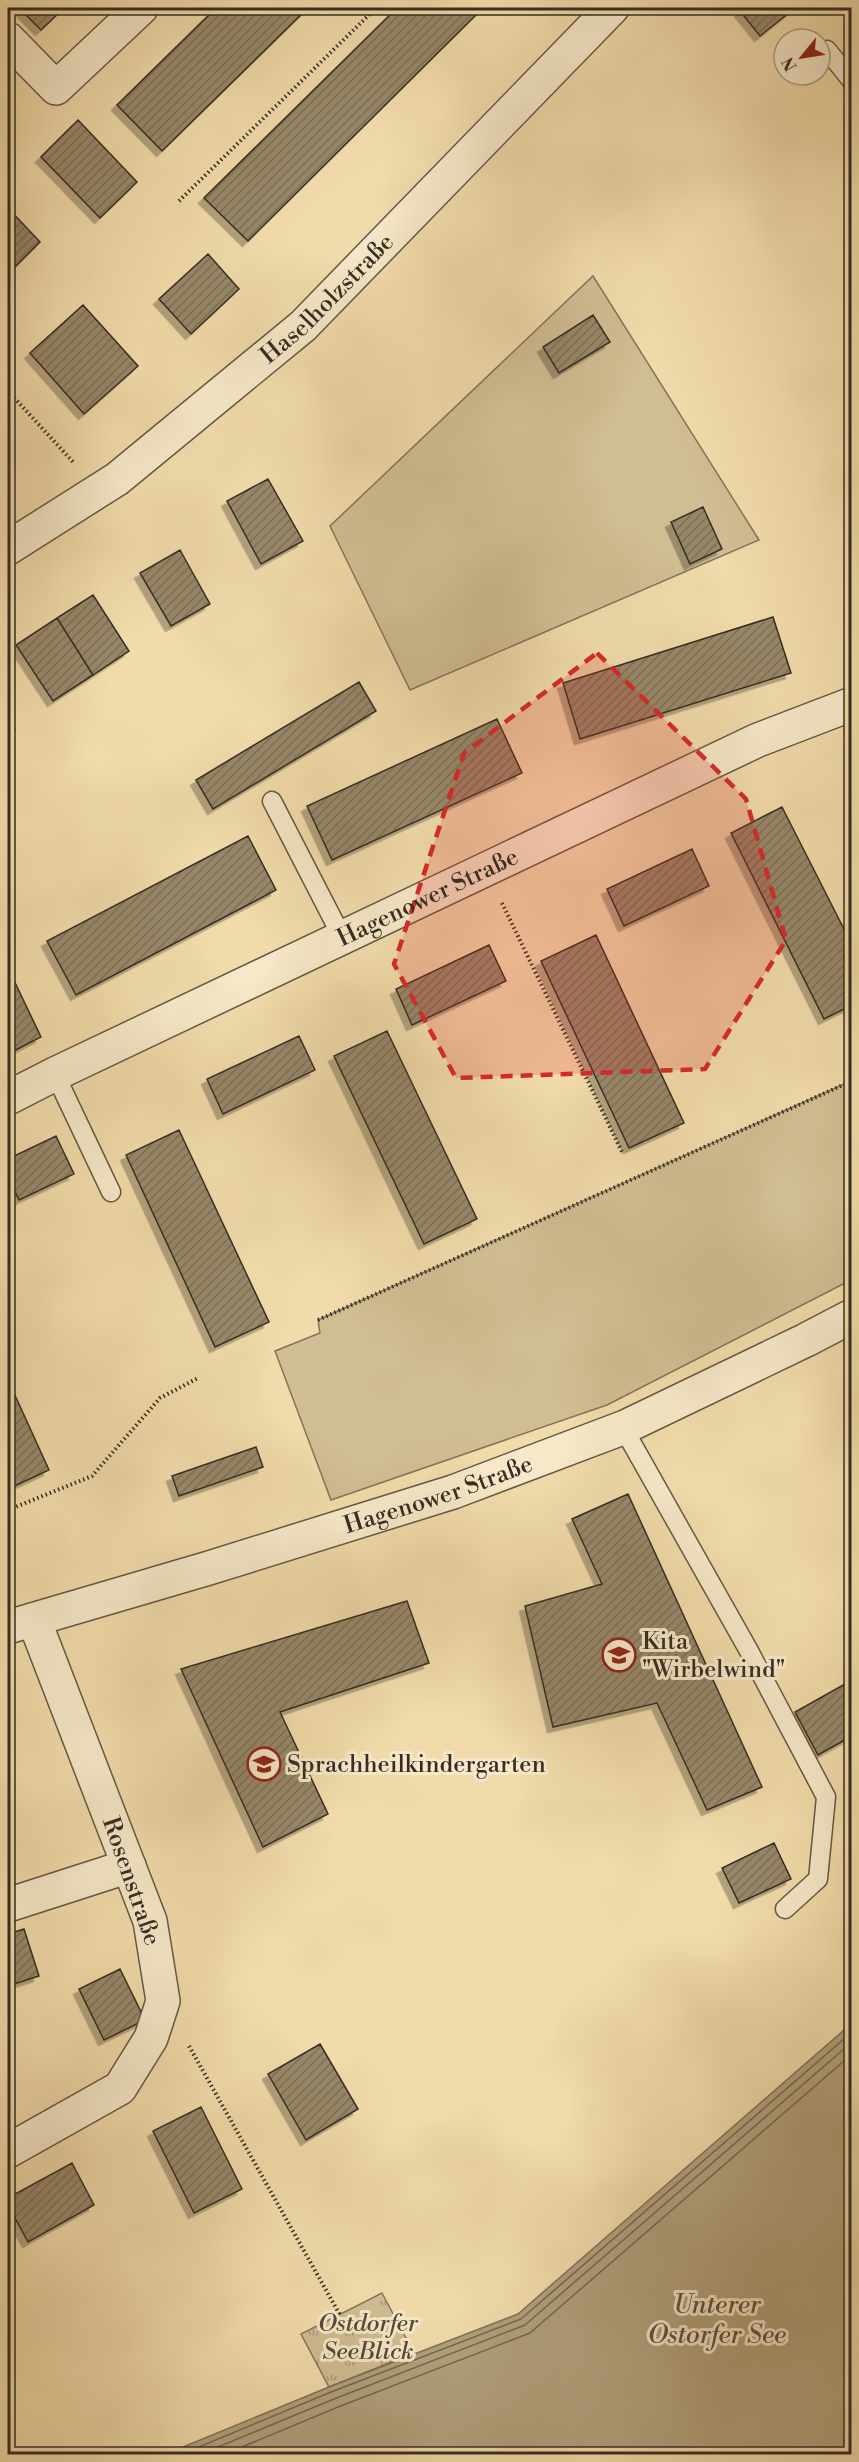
<svg xmlns="http://www.w3.org/2000/svg" width="859" height="2462" viewBox="0 0 859 2462" font-family="'Libre Bodoni',serif">
<defs>
<pattern id="grass-tufts" width="24" height="20" patternUnits="userSpaceOnUse" patternTransform="scale(1.5)"><rect width="24" height="20" fill="#d1bd93"/><path d="M3 7l-1-3M5 7V3M7 7l1-3M15 17l-1-3M17 17v-4M19 17l1-3" fill="none" stroke="#aa9a78"/></pattern>
<pattern id="building-hatch" width="6" height="6" patternUnits="userSpaceOnUse" patternTransform="scale(1.5)"><rect width="6" height="6" fill="#978769"/><path d="M-1 1l2-2M0 6l6-6M5 7l2-2" fill="none" stroke="#7c6f56"/></pattern>
<filter id="shadow"><feDropShadow dx="-5.5" dy="5.5" stdDeviation="0" flood-color="#0004"/></filter>
</defs>
<rect width="100%" height="100%" fill="#f1dbaa"/>
<filter id="stains"><feTurbulence type="fractalNoise" baseFrequency=".00333" numOctaves="4"/><feColorMatrix values="0 0 0 0 .2 0 0 0 0 .09 0 0 0 0 .02 0 0 0 .5 -.17"/></filter>
<radialGradient id="worn" r=".72"><stop offset=".6" stop-color="#630" stop-opacity="0"/><stop offset="1" stop-color="#630" stop-opacity=".3"/></radialGradient>
<path fill="url(#grass-tufts)" stroke="#83755b" stroke-width="1.5" d="M382,2293L414,2353L329,2387L301,2334Z"/>
<path fill="#d1bd93" stroke="#83755b" stroke-width="1.5" d="M593,276L759,540L410,690L330,526Z
M851,1081V1280L607,1405L331,1500L275,1351L320,1333L318,1320Z"/>
<path fill="#b1a07c" stroke="#7f7258" stroke-width="1.5" d="M851,2024V2454H166L329,2387L518,2314Z"/>
<g fill="none" stroke-linecap="round" stroke-linejoin="round">
<path stroke="#736650" stroke-width="1.5" d="M182,2454L331,2392L521,2319L852,2032
M201,2454L334,2399L525,2325L852,2042
M225,2454L338,2407L530,2333L852,2054"/>
</g>
<path fill="url(#building-hatch)" stroke="#352d23" stroke-width="1.5" filter="url(#shadow)" d="M19,8H64L41,30Z
M216,8H308L162,151L117,105Z
M397,8H483L248,241L204,198Z
M745,8H795L760,36L740,11Z
M78,120L137,182L100,218L41,157Z
M8,208L40,242L8,274Z
M208,254L239,289L191,334L159,299Z
M83,305L138,366L84,414L30,353Z
M593,315L610,342L559,373L543,347Z
M268,479L303,541L261,564L227,501Z
M703,507L722,549L690,564L671,522Z
M180,550L210,604L171,626L140,573Z
M93,595L129,651L93,675L57,618Z
M773,617L791,673L580,739L563,683Z
M57,618L93,675L53,701L16,645Z
M359,682L376,711L213,809L196,780Z
M8,717L15,729L8,734Z
M497,719L522,773L332,860L307,806Z
M782,807L852,945V1005L824,1019L731,833Z
M248,836L276,890L76,995L47,941Z
M692,849L709,886L624,926L607,889Z
M596,935L684,1123L629,1148L541,961Z
M489,945L506,981L412,1025L396,989Z
M9,970L41,1037L8,1054V971Z
M387,1031L477,1219L424,1244L334,1056Z
M299,1036L315,1070L223,1114L207,1079Z
M179,1130L269,1322L215,1347L126,1155Z
M56,1136L74,1174L19,1200L8,1176V1159Z
M8,1380L49,1470L8,1489Z
M256,1447L263,1467L179,1496L172,1476Z
M628,1494L762,1787L707,1810L657,1703L553,1727L525,1606L602,1584L572,1519Z
M407,1601L429,1663L280,1712L328,1814L263,1847L181,1669Z
M852,1680V1736L818,1755L795,1712Z
M774,1843L791,1879L739,1903L722,1868Z
M24,1929L39,1976L8,1986V1934Z
M120,1969L145,2020L104,2040L79,1989Z
M320,2044L358,2109L306,2140L268,2074Z
M201,2107L242,2189L194,2213L153,2131Z
M72,2163L94,2205L28,2242L8,2205V2198Z"/>
<g fill="none" stroke-linecap="round" stroke-linejoin="round">
<g stroke="#645845" stroke-width="21">
<path id="lane" d="M827,50L852,81
M272,801L342,937
M55,1074L111,1192
M625,1427L630,1440L749,1651L826,1797L818,1879L785,1909"/>
</g>
<g stroke="#645845" stroke-width="36">
<g id="street">
<path d="M8,39L56,88L141,8"/>
<path id="s1" d="M8,548L117,479L303,326L612,8"/>
<path id="s2" d="M8,1098L55,1074L758,740L852,704"/>
<path id="s3" d="M8,1627L209,1568L453,1492L625,1427L806,1340L852,1316"/>
<path d="M8,1905L129,1866"/>
<path d="M8,2151L120,2088L151,2038L163,2001L150,1921L34,1620"/>
</g>
</g>
<path stroke="#352d23" stroke-width="4" stroke-dasharray="1.5 3" stroke-linecap="butt" d="M179,201L376,8
M8,391L74,463
M502,903L623,1154
M318,1320L852,1081
M8,1510L92,1476L160,1398L198,1378
M189,2046L340,2315"/>
<use href="#lane" stroke="#f6e8c8" stroke-width="18"/>
<use href="#street" stroke="#f6e8c8" stroke-width="33"/>
</g>
<path fill="#d62828" fill-opacity="0.2" stroke="#d62828" stroke-width="4.5" stroke-dasharray="12 8" stroke-linejoin="round" d="M597,653L746,799L786,940L705,1069L456,1078L394,964L464,753Z"/>
<defs>
<g id="school-ring" transform="scale(1.725)"><circle r="9.5" fill="#f6e8c8" stroke="#8f2418" stroke-width="1.5"/><path d="M0-5L7-2L0 1L-7-2ZM-4 1L0 2.5L4 1V4Q0 6-4 4Z" fill="#8f2418"/></g>
</defs>
<g fill-rule="evenodd">
<use href="#school-ring" x="619" y="1655"/>
<use href="#school-ring" x="264" y="1764"/>
</g>
<g text-anchor="middle" stroke-width="6" stroke-linejoin="round" paint-order="stroke">
<g font-size="24" fill="#352d23" stroke="#f6e8c8">
<text dy="8" stroke="none"><textPath href="#s1" startOffset="406">Haselholzstraße</textPath></text>
<text dy="8" stroke="none"><textPath href="#s2" startOffset="465">Hagenower Straße</textPath></text>
<text dy="8" stroke="none"><textPath href="#s3" startOffset="450">Hagenower Straße</textPath></text>
<text transform="translate(132 1881) rotate(71)" y="8">Rosenstraße</text>
</g>
<g font-size="24" fill="#352d23" stroke="#f6e8c8" text-anchor="start">
<text x="642" y="1649">Kita<tspan x="642" dy="28">"Wirbelwind"</tspan></text>
<text x="287" y="1772">Sprachheilkindergarten</text>
</g>
<g font-size="24" font-style="italic" fill="#544a39" stroke="#f6e8c8">
<text x="368" y="2331">Ostdorfer<tspan x="368" dy="28">SeeBlick</tspan></text>
</g>
<g font-size="26" font-style="italic" fill="#5a503e" stroke="#f6e8c8">
<text x="717" y="2313">Unterer<tspan x="717" dy="30">Ostorfer See</tspan></text>
</g>
</g>
<rect width="859" height="2462" fill="none" stroke="#f1dbaa" stroke-width="30"/>
<rect x="9" y="9" width="841" height="2444" fill="none" stroke="#352d23" stroke-width="3"/>
<rect x="15" y="15" width="829" height="2432" fill="none" stroke="#352d23" stroke-width="1.5"/>
<g transform="translate(802 57) rotate(240)"><circle r="28" fill="#f6e8c8" stroke="#a99d86" stroke-width="1.5"/>
<path d="M0-4.5L10 22L0 15L-10 22Z" fill="#8f2418"/>
<text y="-9" font-size="16" font-weight="bold" text-anchor="middle" fill="#352d23">N</text>
</g>
<rect width="100%" height="100%" filter="url(#stains)"/>
<rect width="100%" height="100%" fill="url(#worn)"/>
</svg>
